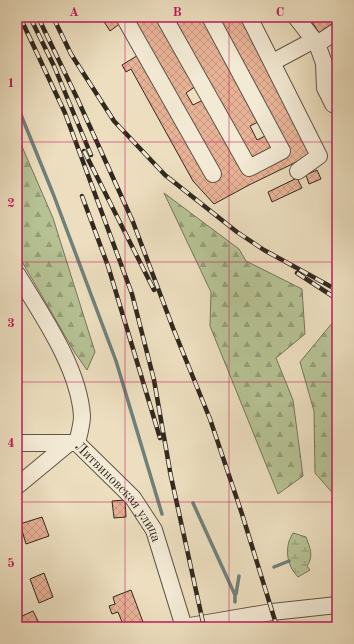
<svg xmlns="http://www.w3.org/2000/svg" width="354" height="644" viewBox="0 0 354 644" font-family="'Old Standard TT',serif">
<defs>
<pattern id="forest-firs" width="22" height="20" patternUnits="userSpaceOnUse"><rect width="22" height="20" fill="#b6c294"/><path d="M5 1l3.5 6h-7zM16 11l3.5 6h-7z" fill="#959e78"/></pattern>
<pattern id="wetland-marsh" width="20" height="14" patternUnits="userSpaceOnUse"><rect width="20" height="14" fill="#b6c294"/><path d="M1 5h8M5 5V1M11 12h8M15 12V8" fill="none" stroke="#959e78"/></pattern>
<pattern id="building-cross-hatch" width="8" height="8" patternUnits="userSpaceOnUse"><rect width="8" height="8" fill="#e8b296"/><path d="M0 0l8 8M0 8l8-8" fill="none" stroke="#c79981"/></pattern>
</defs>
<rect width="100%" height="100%" fill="#ecdebf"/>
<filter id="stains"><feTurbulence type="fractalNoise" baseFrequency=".005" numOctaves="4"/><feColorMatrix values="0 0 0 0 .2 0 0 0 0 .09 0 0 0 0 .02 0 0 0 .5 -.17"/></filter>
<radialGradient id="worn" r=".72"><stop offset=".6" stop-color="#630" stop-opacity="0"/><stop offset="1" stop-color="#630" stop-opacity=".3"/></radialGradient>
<path fill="url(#forest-firs)" stroke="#74765a" d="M17,135L53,218L95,352L87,370L75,353L17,253Z
M164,193L239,249L246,261L302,289L305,334L276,358L293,400L303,476L278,494L210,326L211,292Z
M333,322L337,329V371L334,375L337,384V498L315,473L314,411L300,362Z"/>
<path fill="url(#wetland-marsh)" stroke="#74765a" d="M293,533L306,537C310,548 314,556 307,566L310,570L298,577C290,569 286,557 288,546C288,542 291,537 293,533Z"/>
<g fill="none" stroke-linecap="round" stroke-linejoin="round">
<path stroke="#6f817a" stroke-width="3.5" d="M17,105L54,196L116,361L162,514
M193,503L235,595V602
M274,567L289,561
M236,594L239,576"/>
</g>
<path fill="url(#building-cross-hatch)" stroke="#31291f" d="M101,17H119L122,22L110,31Z
M130,17H159L196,86L186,93L193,105L203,100L245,173L289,151L216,17H244L315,153L249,185L214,204L193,181L131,69L126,72L122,65L140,54Z
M174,17H203L258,122L250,126L257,140L265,136L272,149L249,161Z
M309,17H337V20L319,33Z
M337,73V98L327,75Z
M317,170L321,179L309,184L306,175Z
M297,178L302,188L272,202L268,192Z
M125,500L126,517L114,518L112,501Z
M42,517L49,536L26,544L20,524Z
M44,573L53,597L39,603L30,579Z
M131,590L143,622L131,627H124L118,612L112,614L109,606L115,604L113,597Z
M33,611L41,627H24L20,617Z"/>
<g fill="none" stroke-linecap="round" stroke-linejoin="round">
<g stroke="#605647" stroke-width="18">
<g id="minor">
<path d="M124,17L213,174"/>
<path d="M164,17L249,168L282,151L210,17"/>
<path d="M249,17L319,156L298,171"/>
<path d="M296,17L317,44L324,63L325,88L333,104L337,103"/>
<path d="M317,44L337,31"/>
<path d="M273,62L314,40"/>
<path id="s1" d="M17,274C42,315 79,368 82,416C82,424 79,435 77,443L133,498L154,530L184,627"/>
<path d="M17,443H69"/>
<path d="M17,486L69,443H77"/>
<path d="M184,627L272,612L337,605"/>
</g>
</g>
<use href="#minor" stroke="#f3ead5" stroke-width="16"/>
<g stroke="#31291f" stroke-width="4.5">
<path id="rail" d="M20,17L65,113L132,294L154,380L171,477
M30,17L54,66L91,155
M38,17L77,98L133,222L173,328L210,419L242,514L277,627
M53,17L71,54L114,121L165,175L237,232L264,250L337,290
M84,151L154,290
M82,196L108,266L160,438
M297,273L337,299
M170,472L204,627"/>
</g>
<use href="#rail" stroke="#f3ead5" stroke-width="3" stroke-dasharray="9" stroke-linecap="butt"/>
</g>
<path fill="none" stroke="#c2185b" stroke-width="1" stroke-opacity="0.55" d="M125,17V627M229,17V627M17,142H337M17,262H337M17,382H337M17,502H337"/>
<g text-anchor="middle" stroke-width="3" stroke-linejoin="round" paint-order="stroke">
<g font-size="14" fill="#31291f" stroke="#f3ead5">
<text dy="5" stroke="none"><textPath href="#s1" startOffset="250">Литвиновская улица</textPath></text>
</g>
</g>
<rect width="354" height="644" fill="none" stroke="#ecdebf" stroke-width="44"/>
<rect x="22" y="22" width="310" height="600" fill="none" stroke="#c2185b" stroke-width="1.5"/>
<g font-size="13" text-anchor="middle" font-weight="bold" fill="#c2185b">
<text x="74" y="16">A</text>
<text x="177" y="16">B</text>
<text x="280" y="16">C</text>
<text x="11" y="87">1</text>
<text x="11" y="207">2</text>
<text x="11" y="327">3</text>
<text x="11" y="447">4</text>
<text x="11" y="567">5</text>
</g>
<rect width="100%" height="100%" filter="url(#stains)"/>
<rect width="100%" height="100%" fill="url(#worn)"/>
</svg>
